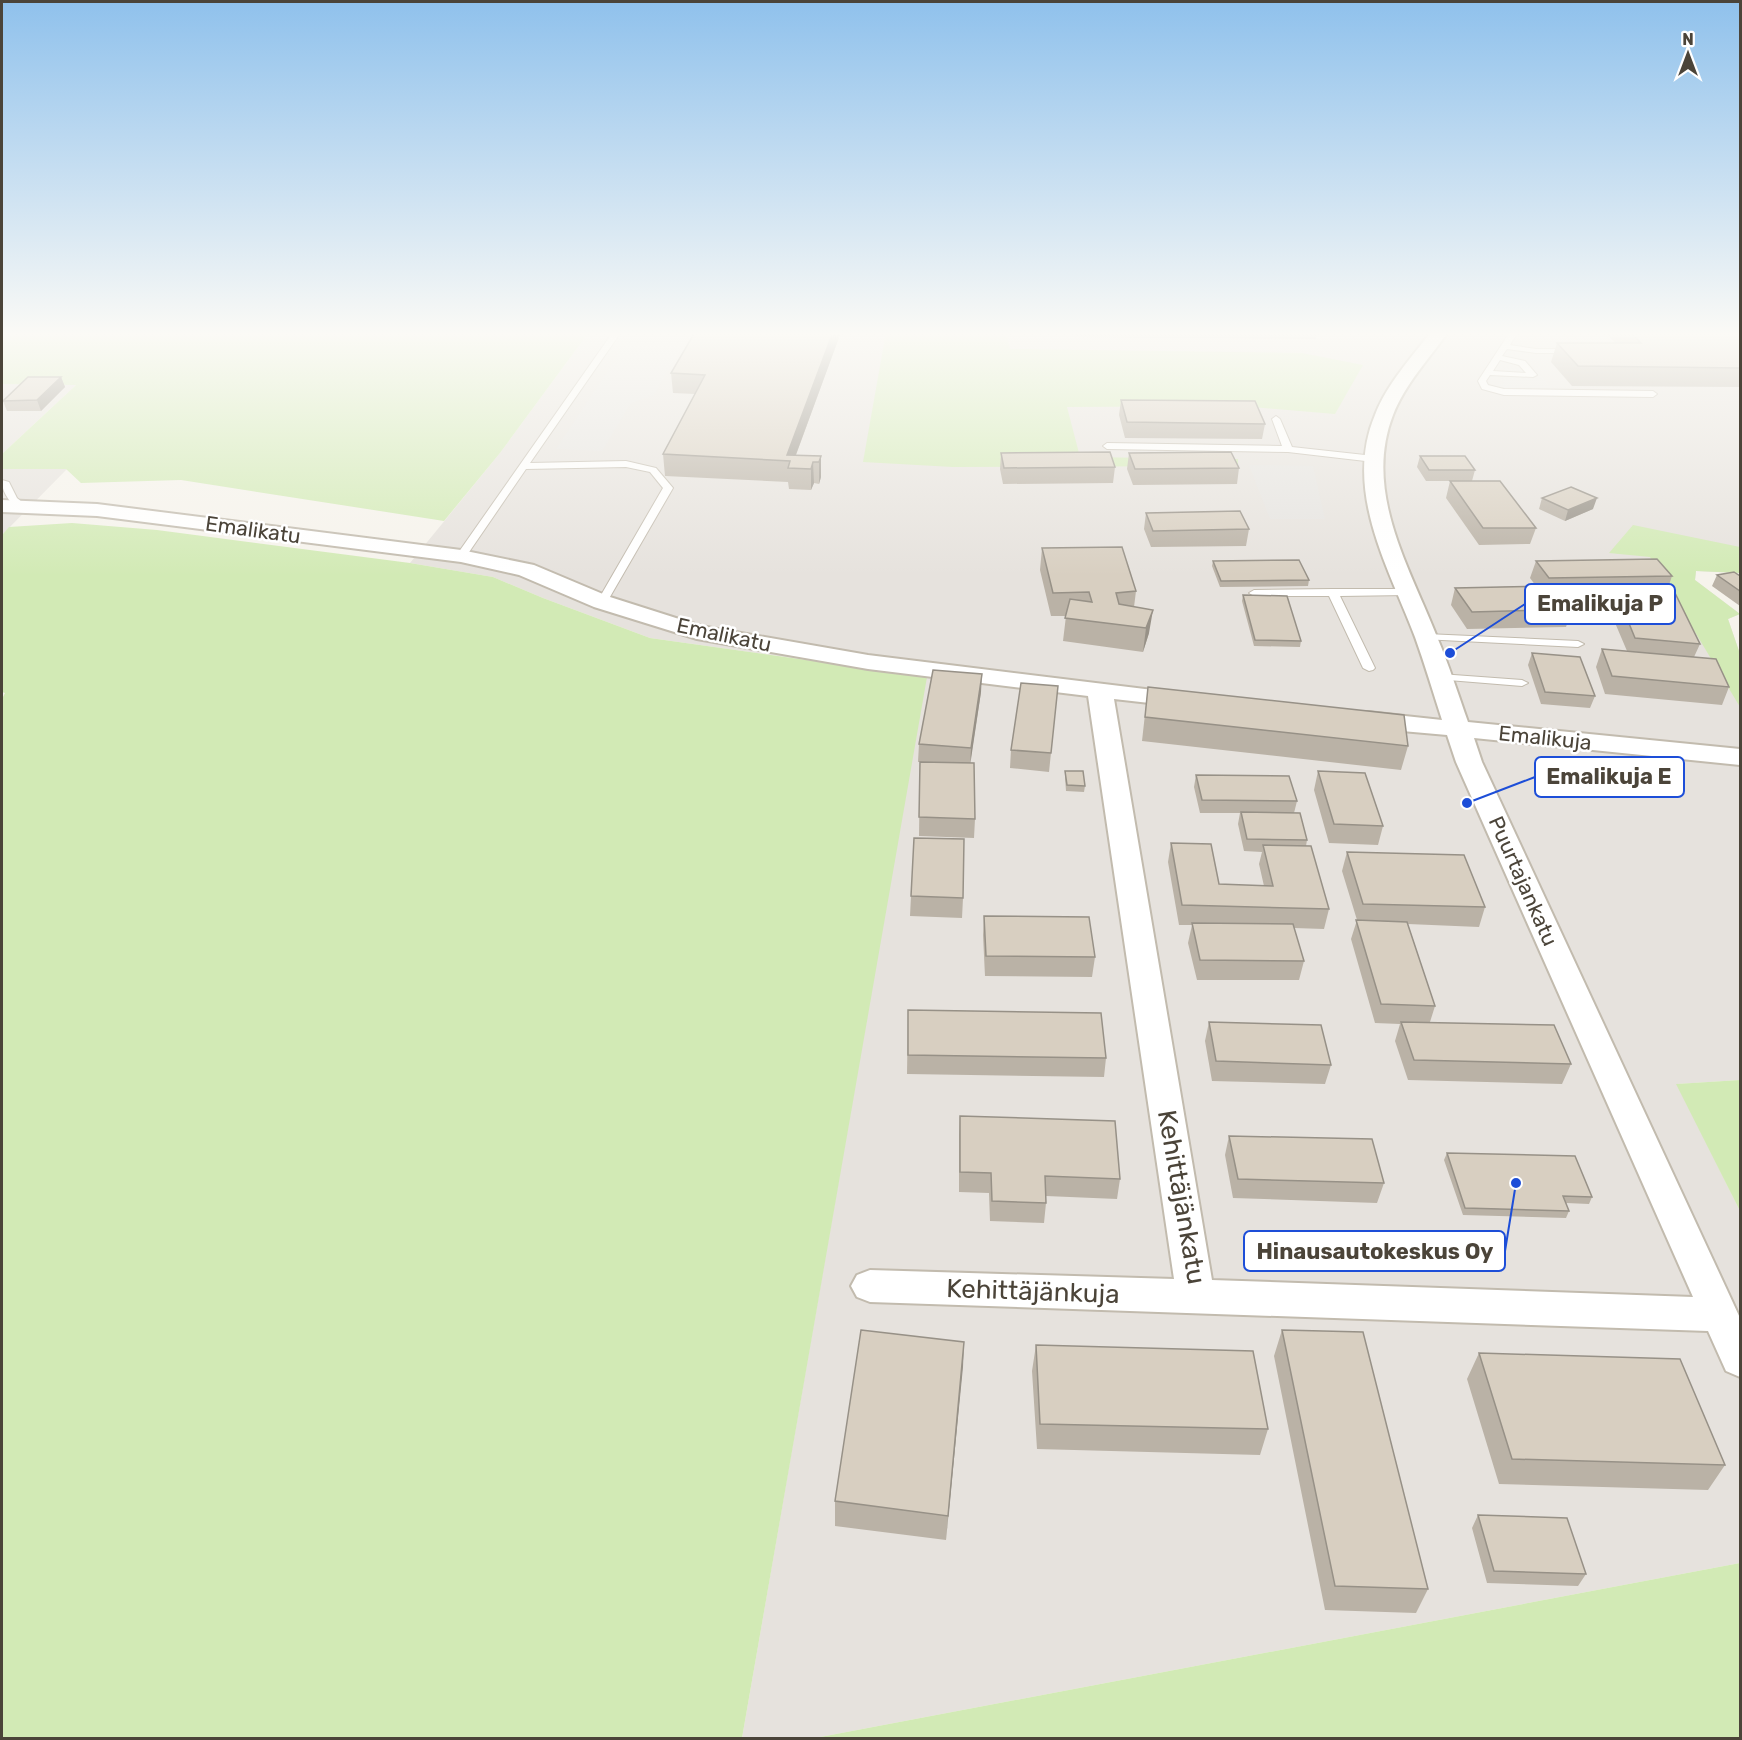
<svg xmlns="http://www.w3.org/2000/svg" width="1742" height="1740" viewBox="0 0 1742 1740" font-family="Rubik,sans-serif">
<rect width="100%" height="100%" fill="#f6f3ec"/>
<path fill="#e6e2dd" d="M589,332H1740V573L1696,571L1695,580L1740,614L1728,619L1740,654V1080L1677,1084L1740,1211V1563L815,1738H742L926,677L650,638L543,598L493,577L410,563L500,453Z
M2,384H77L2,454Z
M2,469H67L2,535Z"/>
<path fill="#d2eab5" d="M2,332H589L500,453L444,521L181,480L81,483L66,469H2V454L76,385L2,384Z
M886,332H1006L1010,349L1302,353L1363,365L1335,414L1240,406L1067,407L1080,457L1238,459V466L953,467L863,462Z
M72,523L157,530L410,563L493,577L543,598L650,638L927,677L742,1738H2V699L5,693L2,692V535L9,527Z
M1633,525L1740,547V573L1696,571L1695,580L1740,614L1728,619L1740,654V707L1650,557L1609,553Z
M1740,1080V1211L1676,1084Z
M1740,1563V1738H815Z"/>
<path fill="#e5e3e0" d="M634,332H690L654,395L631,403L602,451L556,449Z
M1503,368H1535L1552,389H1502L1498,384L1504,383L1500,378L1506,372Z
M1249,465L1313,466L1325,519H1270Z"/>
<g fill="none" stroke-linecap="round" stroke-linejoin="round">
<g stroke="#c2bbae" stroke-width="2">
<path id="lane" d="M613,332H621L530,463L626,461L656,468L673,488L607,602L602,605L597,602L663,488L650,472L626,467L526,469L465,558H457L456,556Z
M1510,332H1518L1510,345L1536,349H1571L1575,351L1571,353H1536L1507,349L1502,356L1525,361L1537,375L1533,377L1490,375L1486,381L1488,385L1504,389L1653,391L1657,394L1653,397L1504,395L1482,389L1478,381ZM1500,360L1519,365L1526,373L1493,371Z
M1276,416L1280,419L1292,447L1374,456L1379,459L1374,462L1288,452L1107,449L1103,446L1107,443L1282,446L1272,419Z
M2,480L9,482L17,498L28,507L26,509C13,510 1,492 2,480Z
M1333,589H1408L1413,592L1408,595L1340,596L1375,668L1373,670L1369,671L1363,668L1329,596H1254L1249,593L1254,590Z
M1426,634L1578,641L1584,644L1578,647L1422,639L1421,637Z
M1440,674L1522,680L1528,683L1522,686L1436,679L1434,677Z"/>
</g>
<g stroke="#c2bbae" stroke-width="4">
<path id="street" d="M1431,332H1448C1429,359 1405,384 1393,415C1363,492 1410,568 1437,637C1449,665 1458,694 1468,722L1740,749V765L1474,738L1482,762L1740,1318V1377L1726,1371L1708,1331L870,1302L857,1297L851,1286L857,1275L870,1270L1174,1279L1088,696L868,669L697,639L594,607L519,575L461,562L97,516L2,512V500L97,504L461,550L534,565L610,597L701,626L868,655L1194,695L1197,700L1194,705L1185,707L1114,699L1212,1280L1693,1297L1456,762L1447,735L1368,728L1359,725L1355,720L1359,715L1368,712L1442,720C1433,692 1425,665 1415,637C1389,568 1343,491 1375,415C1387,384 1411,358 1431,332Z"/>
</g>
<use href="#lane" fill="#fff" fill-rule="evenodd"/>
<use href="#street" fill="#fff" fill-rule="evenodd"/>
</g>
<path fill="#bab2a6" d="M695,332H841L796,455L821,456V477L819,484L814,483L811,490L789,489L788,482L665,476L663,454L695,394L673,393L671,373Z
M1075,332H1317L1316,339L1076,337Z
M1605,332H1740V387L1572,386L1551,362L1557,343H1615Z
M61,377L65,387L41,411H7L3,401Z
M1121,400L1265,424L1262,439L1125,438L1119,415Z
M1001,453L1115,467L1113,483L1003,484L1000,469Z
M1129,453L1239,468L1237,484L1133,485L1127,469Z
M1420,456L1475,470L1472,481H1426L1417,467Z
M1450,481L1536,528L1530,544L1479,545L1446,498Z
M1542,498L1593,509L1565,521L1539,509Z
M1146,513L1249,529L1246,546L1151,547L1144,529Z
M1042,548L1136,591L1134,607L1149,633L1143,652L1063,641L1066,616H1051L1040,570Z
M1213,561L1309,580L1308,586L1220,587L1212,566Z
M1536,561L1672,576L1667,591L1700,644L1694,657L1729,687L1722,705L1605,694L1596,667L1602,649L1627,651L1607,604L1611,594L1561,595L1572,609L1566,627L1467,629L1451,605L1455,588L1536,586L1530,578Z
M1717,575L1740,576V606L1712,586Z
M1243,595L1301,641L1300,647L1254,646L1242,601Z
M1532,653L1595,696L1590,708L1541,704L1528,665Z
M1058,686L1049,772L1010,768L1011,750Z
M1148,687L1408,746L1401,770L1142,741Z
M981,692L970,763L975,819L974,838L919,836L920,762H918L919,744Z
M1065,771L1085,786L1084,792L1066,791L1065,777Z
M1318,771L1383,826L1378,845L1329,843L1314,790Z
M1196,775L1297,801L1294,813L1307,840L1306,846L1329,909L1324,929L1294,928L1304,961L1299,980H1197L1188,943L1192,925H1179L1168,862L1171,843L1219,884L1264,886L1259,864L1262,852L1244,851L1238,824L1240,813H1200L1194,787Z
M1347,852L1485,907L1479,927L1408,924L1435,1006L1430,1022L1571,1064L1562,1084L1408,1080L1395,1041L1400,1024L1375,1023L1351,939L1357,920L1342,871Z
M911,896L963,898L962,918L910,916Z
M984,916L1095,957L1092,977L985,976L983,935Z
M908,1010L1106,1058L1104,1077L907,1074Z
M1209,1022L1331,1065L1325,1084L1212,1081L1205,1041Z
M960,1116L1120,1179L1117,1199L1046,1196V1203L1044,1223L990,1221L989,1193L959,1192V1135Z
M1229,1136L1384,1183L1377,1203L1233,1198L1225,1155Z
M1447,1153L1592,1197L1589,1204L1566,1203L1569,1211L1566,1218L1463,1215L1444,1160Z
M1282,1330L1428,1589L1416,1613L1325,1610L1274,1356Z
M964,1342L946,1540L835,1526V1501Z
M1036,1345L1268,1429L1260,1455L1037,1449L1032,1371Z
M1479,1353L1725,1465L1708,1490L1499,1484L1467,1379Z
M1478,1515L1586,1574L1578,1586L1487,1583L1472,1528Z"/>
<path fill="#979187" d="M833,332H841L791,468L790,461L787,455Z
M61,377L65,387L41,411L37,400Z
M821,456V477L819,484V462Z
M813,462L814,483L811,490V469Z
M1597,498L1593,509L1565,521L1568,510Z
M1153,610L1149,633L1143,652L1146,628Z
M982,674L981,692L970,766L971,748Z
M964,1342L963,1367L946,1540L948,1516Z"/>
<path fill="#d8cfc1" stroke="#979187" stroke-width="1.5" d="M695,332H833L787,455L821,456L819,462H813L811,469L788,468L790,461L663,454L705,375L671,373Z
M1630,332H1740V368L1578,366L1557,343H1641Z
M28,377H61L37,400L3,401Z
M1121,400L1255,401L1265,424L1127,422Z
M1110,452L1115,467L1004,468L1001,453Z
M1231,452L1239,468L1135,469L1129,453Z
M1420,456H1465L1475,470H1429Z
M1450,481H1500L1536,528H1483Z
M1571,487L1597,498L1568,510L1542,498Z
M1240,511L1249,529L1153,531L1146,513Z
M1122,547L1136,591L1116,593L1119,604L1153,610L1146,628L1065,618L1070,599L1092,602L1089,592L1053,593L1042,548Z
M1657,559L1672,576L1549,578L1536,561Z
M1299,560L1309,580L1221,581L1213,561Z
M1734,572L1740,576V591L1717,575Z
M1553,586L1572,609L1472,612L1455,588Z
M1614,587L1674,591L1700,644L1635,638Z
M1243,595L1287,596L1301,641L1255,640Z
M1602,649L1716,659L1729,687L1612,676Z
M1532,653L1580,657L1595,696L1545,692Z
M933,670L982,674L971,748L919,744Z
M1021,683L1058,686L1051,753L1011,750Z
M1148,687L1404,715L1408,746L1145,717Z
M920,762L974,763L975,819L919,817Z
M1065,771H1083L1085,786L1067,785Z
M1318,771L1365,773L1383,826L1334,824Z
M1196,775L1289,776L1297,801L1202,800Z
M1241,812L1300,813L1307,840L1247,839Z
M914,838L964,839L963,898L911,896Z
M1171,843L1211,844L1219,884L1273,886L1263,845L1311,846L1329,909L1182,905Z
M1347,852L1464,855L1485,907L1363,904Z
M984,916L1089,917L1095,957L986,956Z
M1356,920L1407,922L1435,1006L1381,1004Z
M1192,923L1293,924L1304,961L1200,960Z
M908,1010L1101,1013L1106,1058L908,1055Z
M1209,1022L1321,1025L1331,1065L1216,1061Z
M1401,1022L1554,1025L1571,1064L1414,1060Z
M960,1116L1115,1121L1120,1179L1045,1176L1046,1203L992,1201L991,1173L960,1172Z
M1229,1136L1372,1139L1384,1183L1238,1179Z
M1447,1153L1575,1156L1592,1197L1563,1196L1569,1211L1465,1208Z
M861,1330L964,1342L948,1516L835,1501Z
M1282,1330L1363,1332L1428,1589L1335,1586Z
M1036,1345L1253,1351L1268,1429L1040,1424Z
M1479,1353L1680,1359L1725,1465L1512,1459Z
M1478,1515L1567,1518L1586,1574L1494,1571Z"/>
<linearGradient id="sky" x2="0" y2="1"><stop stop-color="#8fc1ec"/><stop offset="0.58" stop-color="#fbfaf6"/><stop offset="1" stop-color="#fbfaf6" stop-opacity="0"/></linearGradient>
<rect width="1742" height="576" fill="url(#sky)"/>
<g text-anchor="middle" stroke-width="5" stroke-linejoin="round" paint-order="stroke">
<g font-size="21" fill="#4b4439" stroke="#fff">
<text transform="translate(253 530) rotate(8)" y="7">Emalikatu</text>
<text transform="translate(724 635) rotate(12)" y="7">Emalikatu</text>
<text transform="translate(1545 738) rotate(6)" y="7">Emalikuja</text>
<text transform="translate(1523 881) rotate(66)" y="7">Puurtajankatu</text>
</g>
<g font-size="26" fill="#4b4439" stroke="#fff">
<text transform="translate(1182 1197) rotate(80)" y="9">Kehittäjänkatu</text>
<text transform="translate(1033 1291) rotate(2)" y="9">Kehittäjänkuja</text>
</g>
</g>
<path fill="none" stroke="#1d4ed8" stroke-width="2" d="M1450 653L1525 604M1467 803L1535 777M1516 1183L1505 1251"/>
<g fill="#1d4ed8" stroke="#fff" stroke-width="2">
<circle cx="1450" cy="653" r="6"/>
<circle cx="1467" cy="803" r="6"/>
<circle cx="1516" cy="1183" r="6"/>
</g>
<g fill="#fff" stroke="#1d4ed8" stroke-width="2">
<rect x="1525" y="584" width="150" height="40" rx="6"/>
<rect x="1535" y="757" width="149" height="40" rx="6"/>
<rect x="1244" y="1231" width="261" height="40" rx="6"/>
</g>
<g font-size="22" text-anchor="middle" font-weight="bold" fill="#4b4439">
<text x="1600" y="611">Emalikuja P</text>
<text x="1609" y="784">Emalikuja E</text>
<text x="1375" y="1259">Hinausautokeskus Oy</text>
</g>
<rect width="1742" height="1740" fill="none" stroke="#4b4439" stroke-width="6"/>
<g transform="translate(1688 54)" stroke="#ffffff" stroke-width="4.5" paint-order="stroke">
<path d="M0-4.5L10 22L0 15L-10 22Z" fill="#4b4439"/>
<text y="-9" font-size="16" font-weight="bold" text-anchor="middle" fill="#4b4439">N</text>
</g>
</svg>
